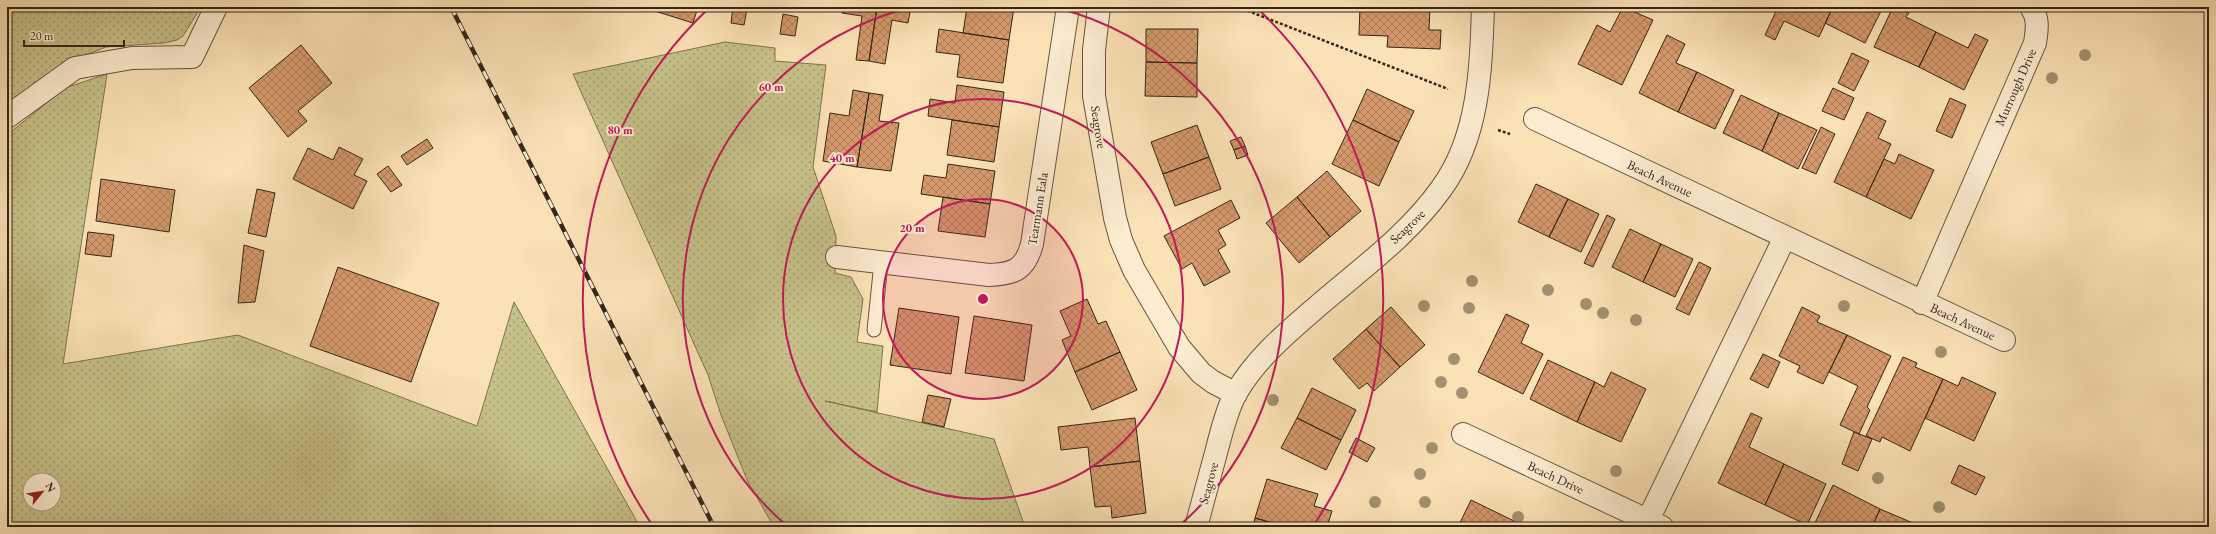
<svg xmlns="http://www.w3.org/2000/svg" width="2216" height="534" viewBox="0 0 2216 534" font-family="'EB Garamond',serif">
<defs>
<pattern id="grass-dots" width="8" height="8" patternUnits="userSpaceOnUse"><rect width="8" height="8" fill="#c6c189"/><path d="M2 2h.1M6 6h.1" fill="none" stroke="#a29d6f" stroke-width="1.8" stroke-linecap="round"/></pattern>
<pattern id="building-cross-hatch" width="8" height="8" patternUnits="userSpaceOnUse"><rect width="8" height="8" fill="#d5996b"/><path d="M0 0l8 8M0 8l8-8" fill="none" stroke="#ae7d57"/></pattern>
</defs>
<rect width="100%" height="100%" fill="#fbe2b6"/>
<filter id="stains"><feTurbulence type="fractalNoise" baseFrequency=".005" numOctaves="4"/><feColorMatrix values="0 0 0 0 .2 0 0 0 0 .09 0 0 0 0 .02 0 0 0 .5 -.17"/></filter>
<radialGradient id="worn" r=".72"><stop offset=".6" stop-color="#630" stop-opacity="0"/><stop offset="1" stop-color="#630" stop-opacity=".3"/></radialGradient>
<path fill="url(#grass-dots)" stroke="#7e7352" fill-rule="evenodd" d="M7,7H201L183,36L177,40L164,43L106,47L83,56L7,107Z
M725,42L775,48V61L826,65L813,167L836,236L835,273L851,277L863,299L857,342L883,346L877,412L825,401L994,439L1025,527H774L748,482L721,415L708,375L573,74Z
M107,74L63,364L238,335L477,426L514,302L640,527H7V135L65,88ZM30,480H54V504H30Z"/>
<path fill="url(#building-cross-hatch)" stroke="#35251a" d="M642,7H698L693,23Z
M733,7L747,9L744,25L731,23Z
M843,7H877L869,61L856,60L862,16L842,13Z
M877,7H911L908,23L892,20L885,64L869,61Z
M967,7H1014L1009,40L963,33Z
M1360,7H1430L1429,30H1441L1440,49L1387,47L1388,36L1359,35Z
M1623,7L1653,20L1622,85L1578,64L1597,25L1610,32Z
M1778,7H1833L1819,37L1784,21L1775,40L1765,35Z
M1833,7H1883L1865,43L1825,23Z
M1893,7L1909,13L1906,17L1936,32L1919,67L1874,47Z
M783,14L798,17L795,36L780,34Z
M939,29L1009,40L1003,83L957,77L960,55L936,52Z
M1146,29H1198L1197,63L1146,62Z
M1936,32L1968,48L1975,34L1988,40L1964,90L1919,67Z
M1667,35L1685,44L1676,63L1697,72L1678,112L1639,93Z
M301,45L332,83L298,111L307,121L288,137L249,88Z
M1852,53L1869,61L1854,91L1838,83Z
M1146,62L1197,63V97L1145,96Z
M1697,72L1734,90L1715,129L1678,112Z
M957,85L1004,92L999,127L928,116L930,99L955,103Z
M1833,88L1854,98L1844,120L1822,111Z
M1367,89L1414,111L1399,142L1353,120Z
M853,90L869,93L857,167L823,161L830,113L849,116Z
M869,93L883,95L879,121L899,123L891,171L857,167Z
M1741,95L1779,113L1762,151L1723,133Z
M1950,98L1966,105L1952,138L1936,131Z
M1867,112L1886,121L1878,138L1891,144L1866,197L1834,182Z
M1779,113L1817,130L1798,169L1762,151Z
M952,120L999,127L994,162L947,155Z
M1353,120L1399,142L1379,186L1332,164Z
M1197,125L1209,157L1163,174L1151,142Z
M1821,127L1835,134L1816,174L1802,168Z
M1241,137L1245,146L1234,150L1230,141Z
M427,139L433,148L407,165L401,156Z
M1245,146L1248,155L1237,159L1234,150Z
M339,147L363,159L354,175L367,181L353,209L293,179L308,148L333,160Z
M1899,154L1934,170L1911,219L1866,197L1884,159L1895,164Z
M1209,157L1221,189L1175,206L1163,174Z
M948,164L995,171L990,204L921,194L924,175L946,178Z
M388,166L402,185L391,192L377,174Z
M1327,171L1361,211L1330,237L1297,197Z
M101,179L175,190L169,232L96,221Z
M1536,184L1568,199L1549,237L1518,222Z
M257,189L275,193L266,237L248,233Z
M943,197L990,204L985,237L938,231Z
M1297,197L1330,237L1299,263L1266,223Z
M1568,199L1599,214L1581,252L1549,237Z
M1231,200L1240,218L1218,230L1226,245L1218,250L1230,272L1204,286L1192,263L1182,269L1164,236Z
M1607,215L1615,219L1593,267L1584,263Z
M1630,229L1661,244L1643,282L1612,267Z
M88,232L114,235L111,257L85,254Z
M1661,244L1693,259L1675,297L1643,282Z
M244,245L264,251L255,302L238,303Z
M1699,262L1711,268L1689,315L1676,309Z
M338,267L439,303L411,382L310,346Z
M1087,299L1098,324L1106,321L1120,352L1075,372L1062,340L1071,336L1060,311Z
M1391,307L1425,345L1400,367L1366,329Z
M1802,307L1820,316L1817,322L1847,335L1823,384L1797,372L1800,366L1779,356Z
M899,308L959,317L951,374L890,365Z
M1506,314L1529,325L1521,343L1543,354L1523,394L1478,372Z
M974,316L1032,325L1024,381L965,373Z
M1366,329L1400,367L1374,391L1367,383L1359,389L1333,359Z
M1847,335L1891,356L1867,407L1870,410L1859,434L1840,425L1858,386L1829,372Z
M1120,352L1137,390L1092,410L1075,372Z
M1763,354L1780,362L1768,388L1750,379Z
M1903,357L1917,363L1915,367L1943,379L1910,451L1882,437L1880,442L1866,436Z
M1548,360L1595,382L1577,422L1530,399Z
M1611,372L1646,389L1621,442L1577,422L1595,382L1604,387Z
M1962,377L1996,393L1974,441L1925,418L1943,379L1958,386Z
M1312,388L1356,410L1341,440L1297,418Z
M928,395L951,399L944,427L922,422Z
M1751,413L1762,418L1749,447L1784,464L1765,505L1718,483Z
M1135,418L1140,461L1090,467L1088,447L1061,450L1058,427Z
M1297,418L1341,440L1326,470L1281,448Z
M1854,432L1872,439L1858,471L1842,464Z
M1356,438L1375,448L1367,462L1349,452Z
M1140,461L1146,513L1112,518L1111,506L1095,507L1090,467Z
M1784,464L1826,484L1807,525L1765,505Z
M1959,465L1985,477L1976,495L1951,483Z
M1267,479L1318,494L1314,506L1332,511L1327,527H1287L1255,518Z
M1833,485L1880,509L1872,527H1824L1815,523Z
M1471,500L1514,521L1511,527H1458Z
M1880,509L1913,523L1911,527H1872Z
M1255,518L1287,527H1253Z
M1514,521L1527,527H1511Z"/>
<g fill="none" stroke-linecap="round" stroke-linejoin="round">
<g stroke="#665441" stroke-width="15">
<path id="service" d="M874,330L881,263"/>
</g>
<g stroke="#665441" stroke-width="24">
<path id="minor" d="M1099,7L1094,50V96L1115,218L1121,240L1134,270L1179,347L1201,373L1213,382L1236,394
M7,117L75,68L132,58L192,57L216,7
M1535,119L2004,340
M837,257L989,275C1014,274 1025,270 1032,244L1068,7
M1922,303L2035,43C2037,30 2039,18 2031,7
M1463,434L1662,527
M1648,520L1785,237
M1196,527C1203,501 1210,475 1217,449C1222,430 1227,409 1236,393C1257,357 1289,331 1319,305C1361,269 1409,234 1441,189C1479,138 1481,69 1483,7"/>
</g>
<path stroke="#35251a" stroke-width="2.5" stroke-dasharray="3 2" stroke-linecap="butt" d="M1238,7L1448,89
M1498,130L1510,134"/>
<use href="#service" stroke="#fcecd0" stroke-width="13"/>
<use href="#minor" stroke="#fcecd0" stroke-width="22"/>
<g stroke="#35251a" stroke-width="4.5">
<path id="rail" d="M451,7L714,527"/>
</g>
<use href="#rail" stroke="#fcecd0" stroke-width="3" stroke-dasharray="9" stroke-linecap="butt"/>
</g>
<g fill="#a29070">
<circle cx="2085" cy="55" r="6"/>
<circle cx="2052" cy="78" r="6"/>
<circle cx="1472" cy="281" r="6"/>
<circle cx="1548" cy="290" r="6"/>
<circle cx="1586" cy="304" r="6"/>
<circle cx="1424" cy="306" r="6"/>
<circle cx="1844" cy="306" r="6"/>
<circle cx="1469" cy="308" r="6"/>
<circle cx="1603" cy="313" r="6"/>
<circle cx="1636" cy="320" r="6"/>
<circle cx="1941" cy="352" r="6"/>
<circle cx="1454" cy="359" r="6"/>
<circle cx="1441" cy="382" r="6"/>
<circle cx="1462" cy="393" r="6"/>
<circle cx="1273" cy="400" r="6"/>
<circle cx="1432" cy="448" r="6"/>
<circle cx="1616" cy="471" r="6"/>
<circle cx="1420" cy="474" r="6"/>
<circle cx="1878" cy="478" r="6"/>
<circle cx="1375" cy="502" r="6"/>
<circle cx="1425" cy="502" r="6"/>
<circle cx="1939" cy="507" r="6"/>
<circle cx="1518" cy="517" r="6"/>
</g>
<circle cx="983" cy="299" r="100" fill="#c2185b" fill-opacity=".12"/>
<g fill="none" stroke="#c2185b" stroke-width="2">
<circle cx="983" cy="299" r="100"/>
<circle cx="983" cy="299" r="200"/>
<path d="M786 525A300 300 0 0 1 913 7M1053 7A300 300 0 0 1 1180 525"/>
<path d="M653 526A400 400 0 0 1 708 9M1258 9A400 400 0 0 1 1313 526"/>
</g>
<g text-anchor="middle" stroke-width="4" stroke-linejoin="round" paint-order="stroke">
<g font-size="13" fill="#35251a" stroke="#fcecd0">
<text transform="translate(2015 87) rotate(-66)" y="5">Murrough Drive</text>
<text transform="translate(1099 127) rotate(81)" y="5">Seagrove</text>
<text transform="translate(1660 178) rotate(25)" y="5">Beach Avenue</text>
<text transform="translate(1037 209) rotate(-81)" y="5">Tearmann Eala</text>
<text transform="translate(1407 226) rotate(-44)" y="5">Seagrove</text>
<text transform="translate(1963 321) rotate(25)" y="5">Beach Avenue</text>
<text transform="translate(1556 477) rotate(25)" y="5">Beach Drive</text>
<text transform="translate(1208 483) rotate(-75)" y="5">Seagrove</text>
</g>
</g>
<circle cx="983" cy="299" r="6" fill="#c2185b" stroke="#fcecd0" stroke-width="2"/>
<g font-size="12" text-anchor="middle" font-weight="bold" fill="#c2185b" stroke="#fcecd0" stroke-width="4" stroke-linejoin="round" paint-order="stroke">
<text x="771" y="91">60 m</text>
<text x="620" y="134">80 m</text>
<text x="842" y="162">40 m</text>
<text x="912" y="232">20 m</text>
</g>
<rect width="2216" height="534" fill="none" stroke="#fbe2b6" stroke-width="24"/>
<rect x="8" y="8" width="2200" height="518" fill="none" stroke="#35251a" stroke-width="2"/>
<rect x="12" y="12" width="2192" height="510" fill="none" stroke="#35251a"/>
<g transform="translate(42 492) rotate(60)"><circle r="19" fill="#fcecd0" stroke="#ac9c87"/>
<path d="M0-3L7 15L0 10L-7 15Z" fill="#8f2418"/>
<text y="-6" font-size="11" font-weight="bold" text-anchor="middle" fill="#35251a">N</text>
</g>
<path d="M24 40v6h100v-6" fill="none" stroke="#35251a" stroke-width="2"/>
<text x="30" y="40" font-size="12" fill="#35251a" stroke="#fcecd0" stroke-width="3" paint-order="stroke">20 m</text>
<rect width="100%" height="100%" filter="url(#stains)"/>
<rect width="100%" height="100%" fill="url(#worn)"/>
</svg>
